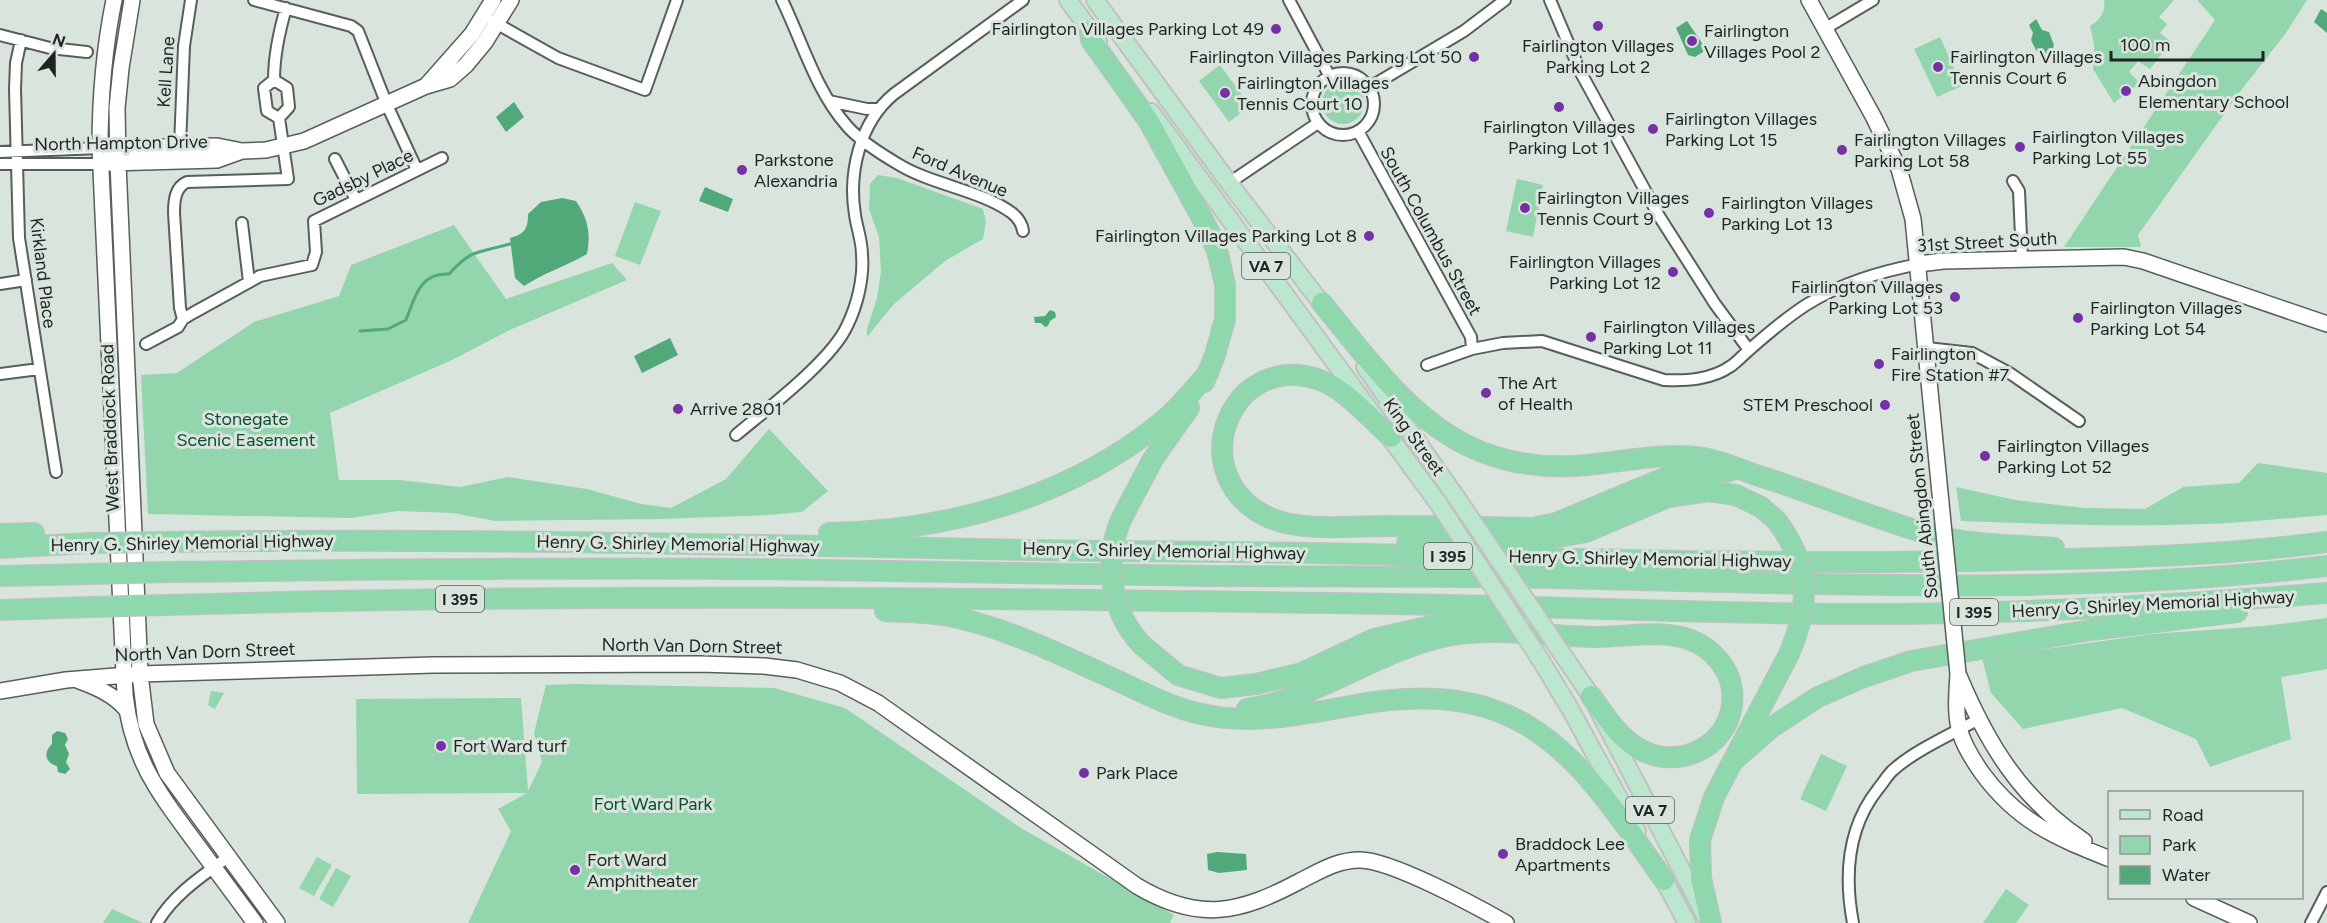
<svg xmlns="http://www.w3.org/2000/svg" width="2327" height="923" viewBox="0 0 2327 923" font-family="Figtree,sans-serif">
<rect width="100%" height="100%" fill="#d9e4dd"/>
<path fill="#93d6ae" d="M2104,0H2174L2159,17L2167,24L2160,33L2171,42L2150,69L2138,61L2129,72L2140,83L2114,103L2093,69L2094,44L2090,26C2100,20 2106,12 2104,0Z
M2197,0H2307L2286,33L2239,93L2138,235L2141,247H2064L2215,20Z
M1940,37L1962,86L1937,97L1914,49Z
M1220,65L1250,106L1229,122L1199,81Z
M1322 103a21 21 0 1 1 42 0a21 21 0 1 1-42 0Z
M878,175L897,178L983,209L986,222L983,239L945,261L894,304L867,337V329L877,298L881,272L879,237L869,209L870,184Z
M1517,179L1543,185L1533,237L1506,231Z
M635,202L661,211L640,265L615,256Z
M454,225L506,299L612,263L627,280L512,329L450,361L330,413L339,480H400L460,487L508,477L587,489L641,504L671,508L726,479L769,429L828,491L802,512L769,515L660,519L495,521L453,513L398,511L351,518L148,514L141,375L177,373L254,322L339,296L351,265Z
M2258,463L2327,473V515C2286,518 2245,523 2204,524C2123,527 2042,524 1961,521L1956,487L2015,500L2085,508L2145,509L2183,487L2239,483Z
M2327,618V669L2281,677L2291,739L2210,767L2196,739L2122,708L2023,729L1991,693L1982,658L2152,634L2264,626Z
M576,684L774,688L845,708L1021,828L1174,915L1170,923H468L511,831L498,809L527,793L357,794L356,699L521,698L528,791L542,762L534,733L546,685Z
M211,691L224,693L215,709L208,705Z
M1821,754L1847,766L1826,811L1800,799Z
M317,857L332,865L314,896L299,888Z
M336,868L351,876L333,907L319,899Z
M2006,889L2029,905L2016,923H1983Z
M112,909L143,923H103Z"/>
<path fill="#51a97a" d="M2321,9L2327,13V33L2314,22Z
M2036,19L2042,30L2049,32L2054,45L2052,51L2043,55L2037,52L2031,40L2033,33L2029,25Z
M1687,21L1704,46L1703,52L1695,57L1688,55L1676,28Z
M514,102L524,117L506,132L496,117Z
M705,187L733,199L728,212L699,201Z
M562,198L576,201C588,219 591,233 587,254C566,266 544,273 524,286L515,278L510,238C524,234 528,230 528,214L541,202Z
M1050,310L1055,312L1056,317L1050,321L1048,326L1045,327L1041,323H1035L1034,317L1045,316Z
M670,338L678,355L642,373L634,356Z
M57,731L65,733L68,739L65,745L69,754L66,762L70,769L65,774L58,772L57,766C45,763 43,752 52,744V735Z
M1217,852L1246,854L1247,870L1219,873L1208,870L1207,854Z"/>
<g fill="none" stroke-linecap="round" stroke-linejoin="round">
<path stroke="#51a97a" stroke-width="3" d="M360,331L388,329L406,320C415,297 420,272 449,274C472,248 479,253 510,244"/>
<g stroke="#565f59" stroke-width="14">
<path id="street" d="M254,0L351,26L358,31L387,105L417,170
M782,0C802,41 816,91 847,126C860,141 881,154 898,164C932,185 981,190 1012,213C1018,218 1022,223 1023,231
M1289,0L1329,75
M1550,0L1581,73L1659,216L1715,304L1749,350
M492,21L558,58L645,90L677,0
M1826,28L1873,0
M0,35L50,48L87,52
M21,40L16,63L15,89L19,238L56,472
M1312 104a31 31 0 1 1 62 0a31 31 0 1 1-62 0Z
M274,80C274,55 279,32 286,8
M274,80L264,88L267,111L279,118
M274,80L287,88L289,107L279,118
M1370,87L1464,31L1505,0
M829,101L867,109H878
M1358,131L1471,337L1472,349
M180,146L184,46L191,0
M0,152L100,148
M335,159L356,200
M0,164H101
M2013,181L2019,191L2022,259
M1229,183L1318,123
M242,223L249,282
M0,284L26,280
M183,319L180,308L174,213C174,201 175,187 187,182L288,179L279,118
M146,344L178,327L183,319L193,313L260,276L312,265L316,252L314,221L442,158
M1927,348L1972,353L2011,374L2079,421
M1427,365L1472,349L1503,343L1542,341L1664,380C1686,381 1711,380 1731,366C1737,362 1742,356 1748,351C1766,335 1786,318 1806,305C1841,283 1879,272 1919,264
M0,374L39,369
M736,435C767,409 831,361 847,326C857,306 864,278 862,255C862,241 857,228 855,215C848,172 860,122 894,94L1023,0
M157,923C173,895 202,876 228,857
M1853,923C1844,875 1847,828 1878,789C1883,783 1887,776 1892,771C1915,750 1952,734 1979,719
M2311,923L2327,892"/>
</g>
<g stroke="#565f59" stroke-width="18">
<path id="secondary" d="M114,0C104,49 100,98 100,148L125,695C132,759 158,792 195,842C215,869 235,896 255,923
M132,0L121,68L117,108L118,163L140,674L146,724L167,773L277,923
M1809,0L1873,116L1899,169L1913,219L1941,503
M426,86L472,34L493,0
M109,148L217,146L242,151L266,150L304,141L426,86L450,79L466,65L485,42L511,0
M109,163L217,160L242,151
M1919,264L1943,261L2124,257L2143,261L2327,324
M1958,674C1957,692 1955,710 1959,728C1963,745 1973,760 1982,773C2018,822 2055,837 2110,859
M1959,676C1988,745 2021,799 2084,841
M77,680C96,687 113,694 126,709
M0,691L66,680L140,674L433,665L700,664L764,666L797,670L840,683L878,703L1137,886C1199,923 1240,913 1300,881C1320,871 1337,860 1360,860C1391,860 1476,906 1506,923
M2194,898L2249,923"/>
</g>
<g stroke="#c0c1c1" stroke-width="20">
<path id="primary" d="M1068,0L1098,41
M1095,0L1229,183L1329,313
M1151,112L1438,503
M1365,367L1459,501
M1565,658L1591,696L1705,915
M1540,659L1569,707L1637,831
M1658,869L1687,923"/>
</g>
<g stroke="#c0c1c1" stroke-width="22">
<path id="highway" d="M1090,31L1091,40L1148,120L1209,231L1218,254L1225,285V319L1215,355L1204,382
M1322,303C1393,390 1447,472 1573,466C1616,464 1660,451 1704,458C1721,461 1739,469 1756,475C1814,493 1870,517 1928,534C1969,545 2013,545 2054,548
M1391,437C1371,419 1345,389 1320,380C1229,348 1180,478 1270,518C1302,532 1353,526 1387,526C1436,526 1484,527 1533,528L1556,523L1672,475L1729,471
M1126,510L1153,459L1189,408
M829,533C946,531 1065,499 1158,425C1178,410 1193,390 1209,372
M0,534L34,533
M165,542C437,538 708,544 980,549C1125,552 1270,551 1415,555C1614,560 1813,565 2013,560C2118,558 2222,556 2327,542
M1407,543H1525L1586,532L1668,497L1709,491L1736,495L1761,507L1777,521
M0,548L89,543
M168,572C363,570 559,567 754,569C906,571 1058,574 1210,576C1304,577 1398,576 1492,577C1770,581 2050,599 2327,566
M0,576L90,574
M166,605C575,593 984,598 1393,604C1542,606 1690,613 1839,614C2002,615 2165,606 2327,593
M0,610L91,607
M885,611C904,612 924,612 944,615C999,625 1050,650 1101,673C1133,687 1164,705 1197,713C1248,726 1300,715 1350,706C1523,673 1575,752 1664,880
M1142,645L1178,675L1221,688L1256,684L1302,673L1374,639L1449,622L1493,619
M1247,709C1316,699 1374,653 1442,637C1492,626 1546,637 1596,637C1627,637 1662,629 1691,640C1712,648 1730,669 1732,690C1738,743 1679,775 1636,747C1617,735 1604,714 1591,696
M1733,761L1772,727L1818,697L1864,677L1911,661L2091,630L2237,612
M1711,923L1701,878L1700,840L1714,797L1789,654"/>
</g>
<use href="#street" stroke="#fff" stroke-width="10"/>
<use href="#secondary" stroke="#fff" stroke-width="15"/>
<use href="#primary" stroke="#bce7ce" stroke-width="16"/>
<use href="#highway" stroke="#8fd7ad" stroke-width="20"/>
<g stroke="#565f59" stroke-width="18" stroke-linecap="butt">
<path id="secondary-bridge" d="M1941,503L1958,674"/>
</g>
<g stroke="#c0c1c1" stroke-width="20" stroke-linecap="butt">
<path id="primary-bridge" d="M1459,501L1565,658
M1438,503L1540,659"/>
</g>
<g stroke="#c0c1c1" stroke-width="22" stroke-linecap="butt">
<path id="highway-bridge" d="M1126,510C1102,553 1108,609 1142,645
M1777,521C1810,566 1811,603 1789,654
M89,543L165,542
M90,574L168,572
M91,607L166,605"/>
</g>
<use href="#secondary-bridge" stroke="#fff" stroke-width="15"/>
<use href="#primary-bridge" stroke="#bce7ce" stroke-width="16"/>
<use href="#highway-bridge" stroke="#8fd7ad" stroke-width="20"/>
</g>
<g fill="#7430a4" stroke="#d9e4dd" stroke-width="2">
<circle cx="1598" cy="26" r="6"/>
<circle cx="1276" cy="29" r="6"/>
<circle cx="1692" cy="41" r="6"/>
<circle cx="1474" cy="57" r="6"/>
<circle cx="1938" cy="67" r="6"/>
<circle cx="2126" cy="91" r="6"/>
<circle cx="1225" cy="93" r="6"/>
<circle cx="1559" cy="107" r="6"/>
<circle cx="1653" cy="129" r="6"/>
<circle cx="2020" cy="147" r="6"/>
<circle cx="1842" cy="150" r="6"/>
<circle cx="742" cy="170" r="6"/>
<circle cx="1525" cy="208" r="6"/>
<circle cx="1709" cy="213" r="6"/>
<circle cx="1369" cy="236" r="6"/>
<circle cx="1673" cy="272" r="6"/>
<circle cx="1955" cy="297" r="6"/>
<circle cx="2078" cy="318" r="6"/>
<circle cx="1591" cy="337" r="6"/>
<circle cx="1879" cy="364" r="6"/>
<circle cx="1486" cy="393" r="6"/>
<circle cx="1885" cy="405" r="6"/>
<circle cx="678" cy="409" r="6"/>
<circle cx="1985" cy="456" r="6"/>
<circle cx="441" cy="746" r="6"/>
<circle cx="1084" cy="773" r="6"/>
<circle cx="1503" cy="854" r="6"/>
<circle cx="575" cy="870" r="6"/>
</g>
<g text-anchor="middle" stroke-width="6" stroke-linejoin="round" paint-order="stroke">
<g fill="#d9e4dd" stroke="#575d59" stroke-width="1.5">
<rect x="1242" y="253" width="48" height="26" rx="4.5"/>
<rect x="1424" y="543" width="48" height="26" rx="4.5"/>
<rect x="436" y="586" width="48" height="26" rx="4.5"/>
<rect x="1950" y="599" width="48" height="26" rx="4.5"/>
<rect x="1626" y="797" width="48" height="26" rx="4.5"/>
</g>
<g font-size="16" font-weight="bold" fill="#1f2321">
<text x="1266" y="272">VA 7</text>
<text x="1448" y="562">I 395</text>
<text x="460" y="605">I 395</text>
<text x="1974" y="618">I 395</text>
<text x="1650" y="816">VA 7</text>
</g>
<g font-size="18" fill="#1f2321" stroke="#d9e4dd" text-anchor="start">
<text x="1264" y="35" text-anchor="end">Fairlington Villages Parking Lot 49</text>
<text x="1704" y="37">Fairlington<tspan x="1704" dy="21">Villages Pool 2</tspan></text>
<text x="1598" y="52" text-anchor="middle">Fairlington Villages<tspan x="1598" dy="21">Parking Lot 2</tspan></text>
<text x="1462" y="63" text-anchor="end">Fairlington Villages Parking Lot 50</text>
<text x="1950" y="63">Fairlington Villages<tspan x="1950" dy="21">Tennis Court 6</tspan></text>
<text x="2138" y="87">Abingdon<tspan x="2138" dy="21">Elementary School</tspan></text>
<text x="1237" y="89">Fairlington Villages<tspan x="1237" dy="21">Tennis Court 10</tspan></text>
<text x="1665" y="125">Fairlington Villages<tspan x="1665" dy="21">Parking Lot 15</tspan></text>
<text x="1559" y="133" text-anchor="middle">Fairlington Villages<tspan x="1559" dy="21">Parking Lot 1</tspan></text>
<text x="2032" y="143">Fairlington Villages<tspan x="2032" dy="21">Parking Lot 55</tspan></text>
<text x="1854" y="146">Fairlington Villages<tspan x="1854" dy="21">Parking Lot 58</tspan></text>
<text x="754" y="166">Parkstone<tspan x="754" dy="21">Alexandria</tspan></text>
<text x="1537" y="204">Fairlington Villages<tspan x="1537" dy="21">Tennis Court 9</tspan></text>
<text x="1721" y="209">Fairlington Villages<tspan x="1721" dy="21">Parking Lot 13</tspan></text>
<text x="1357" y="242" text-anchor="end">Fairlington Villages Parking Lot 8</text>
<text x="1661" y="268" text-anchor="end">Fairlington Villages<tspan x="1661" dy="21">Parking Lot 12</tspan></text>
<text x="1943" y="293" text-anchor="end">Fairlington Villages<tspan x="1943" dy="21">Parking Lot 53</tspan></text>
<text x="2090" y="314">Fairlington Villages<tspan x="2090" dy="21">Parking Lot 54</tspan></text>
<text x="1603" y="333">Fairlington Villages<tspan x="1603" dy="21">Parking Lot 11</tspan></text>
<text x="1891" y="360">Fairlington<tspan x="1891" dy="21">Fire Station #7</tspan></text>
<text x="1498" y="389">The Art<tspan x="1498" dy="21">of Health</tspan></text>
<text x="1873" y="411" text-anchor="end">STEM Preschool</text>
<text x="690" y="415">Arrive 2801</text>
<text x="1997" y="452">Fairlington Villages<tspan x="1997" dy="21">Parking Lot 52</tspan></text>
<text x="453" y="752">Fort Ward turf</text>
<text x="1096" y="779">Park Place</text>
<text x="1515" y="850">Braddock Lee<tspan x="1515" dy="21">Apartments</tspan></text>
<text x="587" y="866">Fort Ward<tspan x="587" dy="21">Amphitheater</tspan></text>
</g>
<g font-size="18" fill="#1f2321" stroke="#d9e4dd">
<text transform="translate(166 72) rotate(-86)" y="6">Kell Lane</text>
<text transform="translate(121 143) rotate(-1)" y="6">North Hampton Drive</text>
<text transform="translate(960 172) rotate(23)" y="6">Ford Avenue</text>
<text transform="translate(363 178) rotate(-26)" y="6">Gadsby Place</text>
<text transform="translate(1431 231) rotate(61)" y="6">South Columbus Street</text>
<text transform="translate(1987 242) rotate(-3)" y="6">31st Street South</text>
<text transform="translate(43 273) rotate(83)" y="6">Kirkland Place</text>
<text transform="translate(110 428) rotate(-92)" y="6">West Braddock Road</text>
<text transform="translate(1414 437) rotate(54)" y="6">King Street</text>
<text transform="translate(1922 506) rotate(-96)" y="6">South Abingdon Street</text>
<text transform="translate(192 543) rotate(-1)" y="6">Henry G. Shirley Memorial Highway</text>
<text transform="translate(678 544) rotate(1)" y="6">Henry G. Shirley Memorial Highway</text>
<text transform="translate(1164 551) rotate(1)" y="6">Henry G. Shirley Memorial Highway</text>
<text transform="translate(1650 559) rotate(1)" y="6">Henry G. Shirley Memorial Highway</text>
<text transform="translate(2153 604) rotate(-3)" y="6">Henry G. Shirley Memorial Highway</text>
<text transform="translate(692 646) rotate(1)" y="6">North Van Dorn Street</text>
<text transform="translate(205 652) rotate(-2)" y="6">North Van Dorn Street</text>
</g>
<g font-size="18" fill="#084f30" stroke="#d9e4dd">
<text x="246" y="425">Stonegate<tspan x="246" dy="21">Scenic Easement</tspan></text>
<text x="653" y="810">Fort Ward Park</text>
</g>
</g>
<rect x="2108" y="791" width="195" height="108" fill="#d9e4dd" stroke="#8f9792" stroke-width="1.5"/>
<rect x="2120" y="810" width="30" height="9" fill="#bce7ce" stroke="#8f9792" stroke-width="1.5"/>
<text x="2162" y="821" font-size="18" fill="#1f2321">Road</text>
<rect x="2120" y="836" width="30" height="18" fill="#93d6ae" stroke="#8f9792" stroke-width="1.5"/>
<text x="2162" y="851" font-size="18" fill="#1f2321">Park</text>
<rect x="2120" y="866" width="30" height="18" fill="#51a97a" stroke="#8f9792" stroke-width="1.5"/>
<text x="2162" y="881" font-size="18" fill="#1f2321">Water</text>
<g transform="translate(54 54) rotate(20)" stroke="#d9e4dd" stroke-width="4.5" paint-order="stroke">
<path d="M0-4.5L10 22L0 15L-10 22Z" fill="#1f2321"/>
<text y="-9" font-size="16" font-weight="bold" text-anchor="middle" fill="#1f2321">N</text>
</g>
<path d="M2111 51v9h152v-9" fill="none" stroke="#1f2321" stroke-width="3"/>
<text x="2120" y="51" font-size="18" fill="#1f2321" stroke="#d9e4dd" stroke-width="4.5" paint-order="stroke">100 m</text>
</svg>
